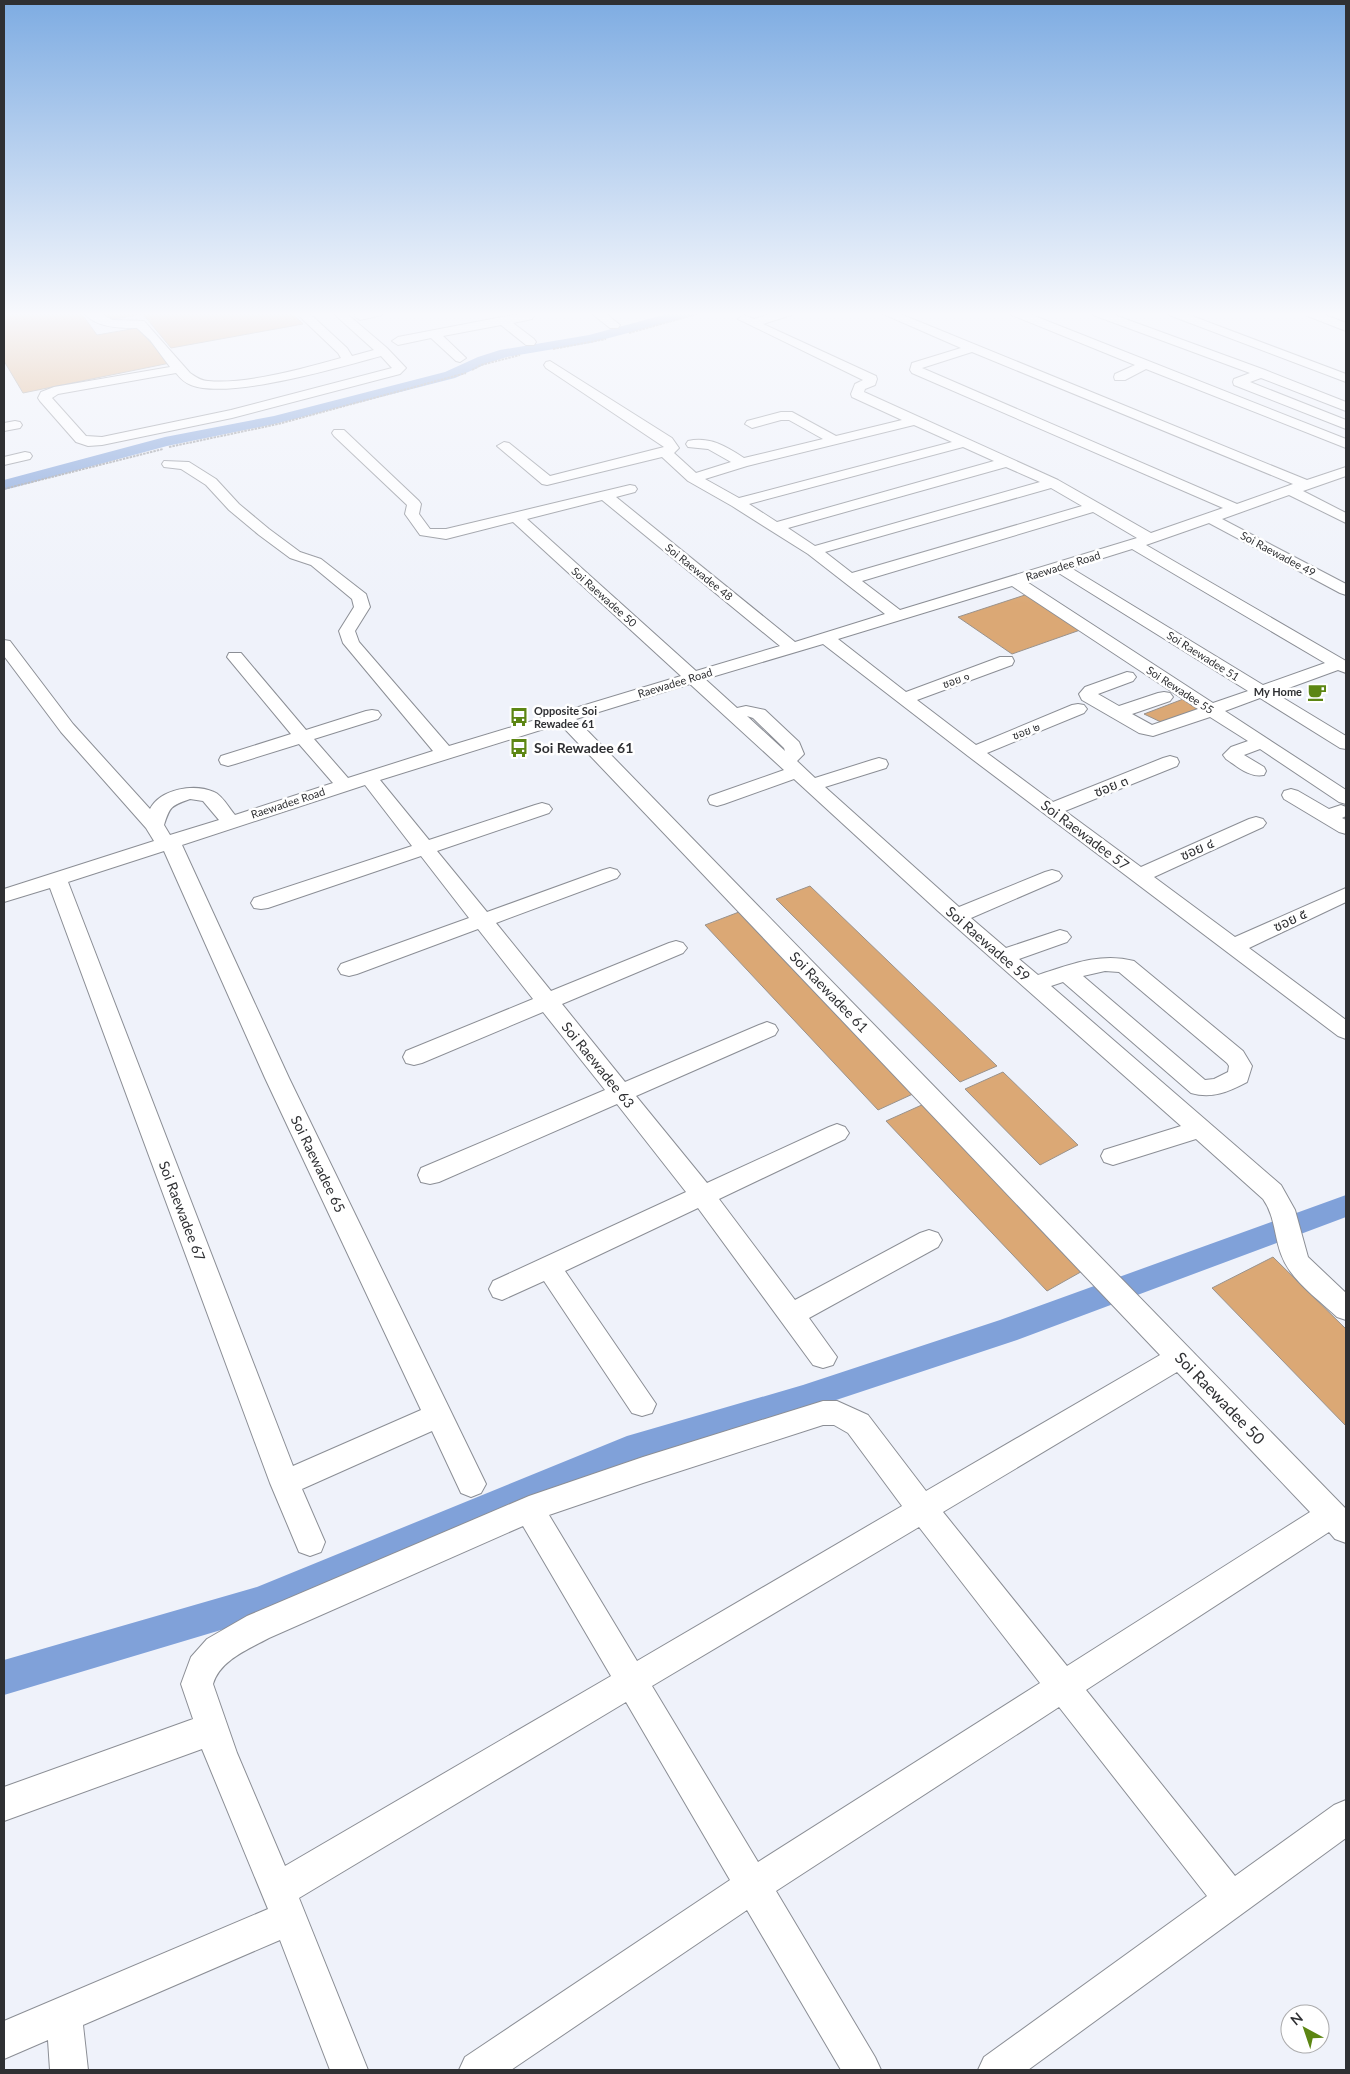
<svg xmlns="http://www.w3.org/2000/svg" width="1350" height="2074" viewBox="0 0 1350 2074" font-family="Lato,'Noto Sans Thai',sans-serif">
<rect width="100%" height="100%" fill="#eff2fa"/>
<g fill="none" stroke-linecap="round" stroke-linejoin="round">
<path fill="#80a1d9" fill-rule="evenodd" d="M671,313H693L692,316L590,343L507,357L488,363L455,378L275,424L167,446L4,490V480L165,437L274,416L445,372L478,357L500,350L589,335Z
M1346,1195V1217L1017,1340L803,1411L632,1463L258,1619L4,1695V1660L257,1587L627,1436L803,1385L1000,1320Z"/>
</g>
<path fill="#dba875" stroke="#99928c" d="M4,313H81L97,335L137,328L170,363L23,393L4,361Z
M97,313H292L303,324L171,348L143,314L103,321Z
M1028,594L1083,629L1012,654L958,617Z
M1186,698L1207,710L1163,723L1144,714Z
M810,886L997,1066L960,1082L776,899Z
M739,912L915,1093L878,1110L705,925Z
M1003,1072L1078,1145L1040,1165L965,1089Z
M924,1104L1086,1269L1047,1291L886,1121Z
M1273,1257L1346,1329V1426L1212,1288Z"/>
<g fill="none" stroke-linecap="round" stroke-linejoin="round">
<g stroke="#8b8e95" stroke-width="2">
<path id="minor" d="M84,313H98L113,320L144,321L190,373C196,377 201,381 208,381C245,385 305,368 341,358L338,353L296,313H309L347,348L352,356L374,350L333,313H346L387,348L406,368L400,374L232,418L102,445L88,446L76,442L40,401L38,398L41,392L54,387L170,367L150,340L137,328C119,328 97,328 84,313ZM381,356L392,368L231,410L102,437L86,436L52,398L58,394L176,373C180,378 185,383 191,385C229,400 340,367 381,356Z
M357,313H384L382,315L360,320L354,316Z
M523,313H535L532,319L513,323L534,339L536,342L534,345H526L501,325L443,336L466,358L460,362L456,361L431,338L398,345L392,341L398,337Z
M591,313H605L620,325L618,328H610Z
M773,313H793L791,315L763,324L876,376L877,379L875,385L865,389L864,392L1058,480L1151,533L1223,508L912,373L910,370L912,363L961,348L881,313H898L1307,480L1346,467V476L1303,491L1346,513V523L1289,495L1222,519L1346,584V595L1340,593L1209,523L1146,545L1346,661V673L1338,670L1275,693L1346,736V749L1340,748L1260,698L1225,711L1346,790V804L1339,802L1260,749L1244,755L1264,767L1266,771L1264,775C1249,778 1237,766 1226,759L1223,755L1231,747L1248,741L1210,717L1153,736L1139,733L1082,700L1079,694L1085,687L1127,672L1133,673L1136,677L1133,681L1098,694L1119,706L1158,693L1164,692L1170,693L1173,697L1170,701L1132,714L1152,725L1198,709L1012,586L838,639L906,692L1000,657H1012L1014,661L1012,665L917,700L976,745L1072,705L1078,704L1084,705L1087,709L1084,713L987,753L1053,802L1163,758L1170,756L1177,758L1179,762L1177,766L1065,811L1141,867L1249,819L1256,817L1263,819L1266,823L1263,827L1154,877L1235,937L1346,888V902L1249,948L1346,1020V1039L1338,1036L968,756L823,644L705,679L737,708L746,706L765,710L799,742L804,754L797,761L815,778L872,760L879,758L886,760L888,764L886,768L825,787L959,907L1045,872L1052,870L1059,872L1062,876L1059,880L971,918L1006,948L1060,930L1067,932L1071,937L1067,942L1019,959L1038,975C1069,965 1100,952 1134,961L1243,1051L1252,1066L1247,1082C1228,1092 1212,1099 1191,1093L1063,982L1051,986L1281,1185L1295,1210L1308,1257L1346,1293V1320L1337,1317C1317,1298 1290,1280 1281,1254C1274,1235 1275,1216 1263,1199L1196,1139L1113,1165L1104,1162L1101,1156L1104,1150L1181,1126L938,911L794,779L724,804L717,806L710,804L708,800L710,796L784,770L690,684L576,719L1346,1509V1543L1335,1539L1329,1532L1086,1690L1235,1876L1334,1805L1346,1800V1838L1028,2070H978L984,2057L1207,1896L1059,1707L776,1891L875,2057L881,2070H841L747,1910L511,2070H459L465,2057L730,1880L626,1702L299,1898L368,2070H330L280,1940L83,2025L88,2070H50L48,2040L4,2059V2021L268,1909L202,1749L4,1821V1787L193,1719L181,1684L191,1657L207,1639L247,1616L529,1496L643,1457L823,1401H837L868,1415L926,1491L1160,1355L560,724L380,780L429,840L535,805L542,803L549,805L552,809L549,813L437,851L487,912L603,870L610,868L617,870L620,874L617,878L496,923L551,991L669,943L676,941L683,943L687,948L683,953L562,1004L625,1082L759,1025L767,1022L775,1025L778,1030L775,1035L636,1096L707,1183L829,1127L837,1124L845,1127L849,1133L845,1139L719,1199L795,1300L920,1233L929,1230L938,1233L942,1240L938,1247L809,1318L837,1357L833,1365L823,1368L813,1365L698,1208L565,1271L656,1404L652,1413L642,1416L632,1413L544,1281L502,1300L493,1297L489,1289L493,1281L686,1192L617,1104L439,1182L430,1184L421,1182L418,1175L421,1168L605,1090L543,1012L422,1063L414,1065L406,1063L403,1057L406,1051L533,999L478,929L357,974L349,976L341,974L338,969L341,964L469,918L421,856L268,908L261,909L254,908L251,903L254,898L412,846L365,785L182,845L289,1078L486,1484L481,1493L471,1497L461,1493L432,1431L302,1489L325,1542L321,1552L310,1556L299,1552L270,1483L50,888L4,902V889L154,841L146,828L61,732L4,656V640L10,641L73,724L150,809C160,789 194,783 214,792C222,795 229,808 235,815L333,783L299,744L235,764L228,766L221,764L219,760L221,756L291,734L227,657L229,653H241L306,730L366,711L372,710L378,711L381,715L378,719L314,739L348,778L433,751L343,643L339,631L354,607L352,599L311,565L290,558L259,535L229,510L206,485L181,469L164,467L162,464L164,461L189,462L216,479L239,504L269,529L300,552L321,559L366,594L370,607L355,631L359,642L449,746L681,676L513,522L446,539L420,535L405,514L407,505L334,436L332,433L334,430H344L419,501L421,504L419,514L430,529H446L630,485L635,486L637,489L635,492L616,497L795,642L885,614L808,554L732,506L688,481L662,457L547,485L542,484L497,446L504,442L509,443L550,476L664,447L546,368L544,365L546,362L550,361L672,438L679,448L674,453L696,473L731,462L708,449L688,447L686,444L688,441C710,436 727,447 744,458L823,439L789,420H781L752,428L745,424L747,421L781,412H792L836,436L902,420L852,397L851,394L855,384L863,380L738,319L744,315L754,319ZM972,352L1293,484L1237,504L922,368ZM914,425L952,442L739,498L705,479L747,466ZM963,447L994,461L777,522L749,504ZM1006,467L1040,482L815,546L788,528ZM1051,488L1082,506L852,573L825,552ZM602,500L780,646L696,671L527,519ZM1093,512L1137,538L900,610L862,581ZM1132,549L1325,663L1263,685L1071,568ZM1057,572L1248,691L1213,703L1027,582ZM747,716L753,718L784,748L785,751ZM190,799L203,801L219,820L170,835L164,825C170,806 171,806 190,799ZM164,851L265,1078L421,1410L293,1466L68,882ZM1105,971L1119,972L1227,1063L1229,1066L1228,1072L1214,1079L1205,1080L1083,976ZM1177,1372L1310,1512L1067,1666L943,1512ZM823,1425H834L848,1433L902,1506L637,1661L549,1515L643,1483ZM523,1526L611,1676L285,1866L237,1753L213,1684C220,1660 249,1649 269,1638ZM919,1527L1040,1683L758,1862L652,1686Z
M1010,313H1027L1346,439V448L1146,369L1125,380H1115L1114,377L1115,374L1135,365L1012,315Z
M1091,313H1109L1265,370L1346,402V411L1261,378L1250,382L1346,420V429L1234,385L1233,382L1234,379L1250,373L1093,315Z
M1167,313H1184L1346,374V382L1169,315Z
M1303,313H1320L1346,323V331L1305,315Z
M15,421L20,422L22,425L20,428L4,431V423Z
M25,452L30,453L32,456L30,459L4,465V457Z
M1291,789L1298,791L1329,809L1341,805L1346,807V816L1342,818L1346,820V834L1339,832L1284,799L1282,795L1284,791Z"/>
</g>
<path stroke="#95979d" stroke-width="2" stroke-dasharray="2.5 1" stroke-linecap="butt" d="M629,333L701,313
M553,349L606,339
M472,370L481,365L520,355
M169,447L278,424L466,373
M4,489L163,449"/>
<use href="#minor" fill="#fff" fill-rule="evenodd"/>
</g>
<linearGradient id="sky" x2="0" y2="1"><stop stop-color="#7eace2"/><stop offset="0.52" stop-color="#f8f9fd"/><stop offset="1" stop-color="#f8f9fd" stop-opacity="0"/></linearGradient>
<rect width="1350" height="604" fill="url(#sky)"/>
<defs>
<g id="cafe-bare" transform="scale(1.5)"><path d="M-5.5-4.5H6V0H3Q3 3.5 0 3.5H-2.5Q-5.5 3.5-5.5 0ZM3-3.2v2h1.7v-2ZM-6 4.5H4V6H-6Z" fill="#5c8613" stroke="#fff" stroke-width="2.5" paint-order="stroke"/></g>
<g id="bus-bare" transform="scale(1.5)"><path d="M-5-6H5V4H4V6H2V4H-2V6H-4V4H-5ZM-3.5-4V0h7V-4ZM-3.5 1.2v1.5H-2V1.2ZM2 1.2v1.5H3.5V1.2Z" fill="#5c8613" stroke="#fff" stroke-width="2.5" paint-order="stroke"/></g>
</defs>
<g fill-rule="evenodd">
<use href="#cafe-bare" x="1317" y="692"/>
<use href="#bus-bare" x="519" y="717"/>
<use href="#bus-bare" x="519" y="748"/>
</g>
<g text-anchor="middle" stroke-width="5" stroke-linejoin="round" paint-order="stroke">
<g font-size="11" fill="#2f3033" stroke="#fff">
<text transform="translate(1278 554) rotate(28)" y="4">Soi Raewadee 49</text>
<text transform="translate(1063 566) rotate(-17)" y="4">Raewadee Road</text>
<text transform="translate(699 572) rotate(39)" y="4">Soi Raewadee 48</text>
<text transform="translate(604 597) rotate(42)" y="4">Soi Raewadee 50</text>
<text transform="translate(1203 656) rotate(32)" y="4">Soi Raewadee 51</text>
<text transform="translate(956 680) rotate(-20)" y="4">ซอย ๑</text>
<text transform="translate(675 683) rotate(-17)" y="4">Raewadee Road</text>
<text transform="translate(1180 690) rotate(33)" y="4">Soi Rewadee 55</text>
<text transform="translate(1026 731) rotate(-22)" y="4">ซอย ๒</text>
<text transform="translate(288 803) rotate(-18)" y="4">Raewadee Road</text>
</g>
<g font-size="11" font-weight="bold" fill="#2f3033" stroke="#fff" text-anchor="end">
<text x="1302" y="696">My Home</text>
<text x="534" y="715" text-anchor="start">Opposite Soi<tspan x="534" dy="13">Rewadee 61</tspan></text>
</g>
<g font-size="14" font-weight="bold" fill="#2f3033" stroke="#fff" text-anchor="start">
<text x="534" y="753">Soi Rewadee 61</text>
</g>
<g font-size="14" fill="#2f3033" stroke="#fff">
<text transform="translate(1111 786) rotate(-22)" y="5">ซอย ๓</text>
<text transform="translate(1085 835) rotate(37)" y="5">Soi Raewadee 57</text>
<text transform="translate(1197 849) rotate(-24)" y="5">ซอย ๔</text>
<text transform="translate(1290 920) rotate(-25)" y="5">ซอย ๕</text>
<text transform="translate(988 944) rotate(41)" y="5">Soi Raewadee 59</text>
<text transform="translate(829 992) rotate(46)" y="5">Soi Raewadee 61</text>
<text transform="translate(598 1065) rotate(51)" y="5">Soi Raewadee 63</text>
<text transform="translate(318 1164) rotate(64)" y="5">Soi Raewadee 65</text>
<text transform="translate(182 1211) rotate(69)" y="5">Soi Raewadee 67</text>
</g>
<g font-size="16" fill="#2f3033" stroke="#fff">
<text transform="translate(1220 1398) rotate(46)" y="6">Soi Raewadee 50</text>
</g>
</g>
<rect width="1350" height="2074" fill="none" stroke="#2f3033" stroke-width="10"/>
<g transform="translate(1305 2029) rotate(320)"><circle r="24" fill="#ffffff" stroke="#acacad"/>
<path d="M0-4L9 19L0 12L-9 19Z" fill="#5c8613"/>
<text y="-8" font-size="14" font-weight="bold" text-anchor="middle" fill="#2f3033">N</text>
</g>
</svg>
